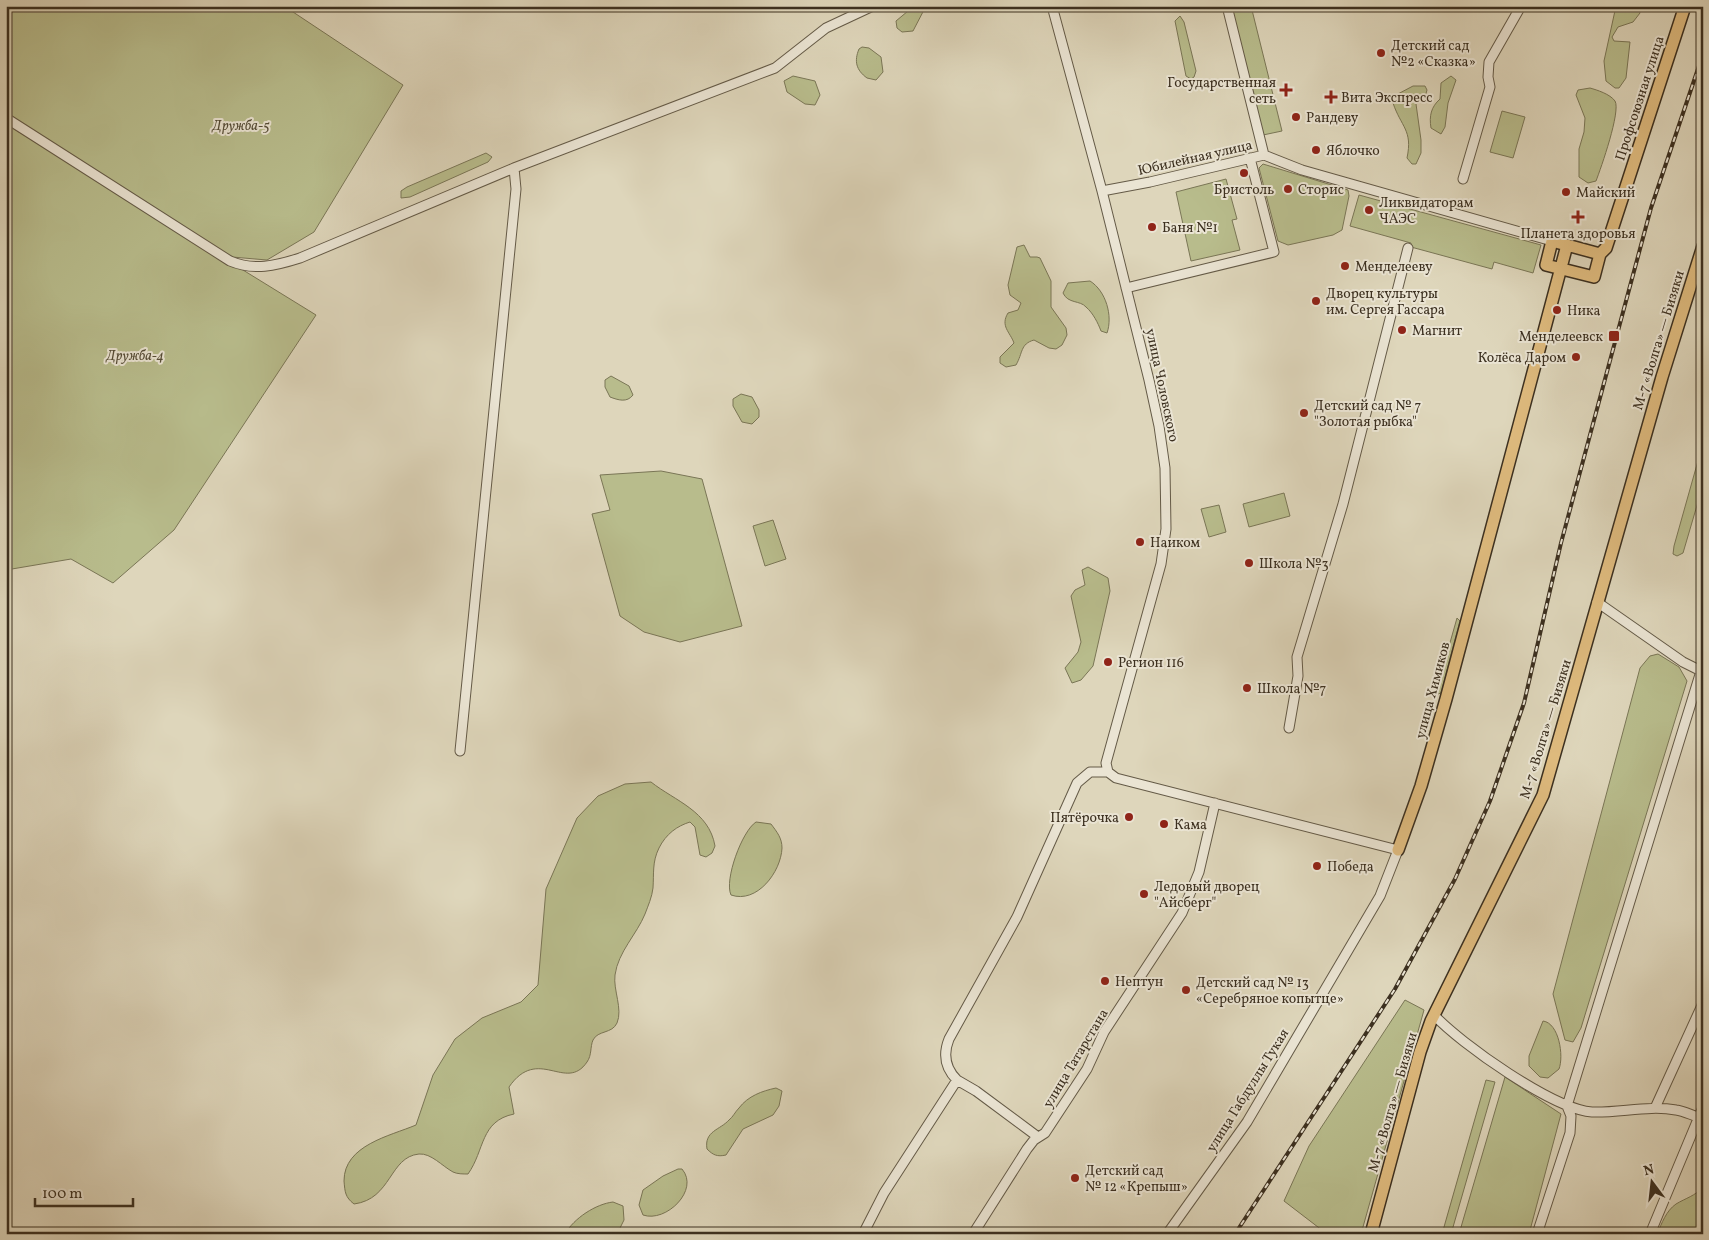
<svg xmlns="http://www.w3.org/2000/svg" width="1709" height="1240" viewBox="0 0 1709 1240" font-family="Vollkorn,serif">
<rect width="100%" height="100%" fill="#ded6bb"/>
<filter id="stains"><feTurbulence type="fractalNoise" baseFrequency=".004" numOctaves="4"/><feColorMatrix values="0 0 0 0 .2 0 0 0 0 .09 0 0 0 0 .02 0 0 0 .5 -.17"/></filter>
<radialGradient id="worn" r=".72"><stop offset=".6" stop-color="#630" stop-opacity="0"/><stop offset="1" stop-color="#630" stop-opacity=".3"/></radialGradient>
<path fill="#b8bc8c" stroke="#7a7656" d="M6,6H284L403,85L314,232L267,260L232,257L6,118Z
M914,6H926L913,31L902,32L897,28L896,21Z
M1231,6H1251L1282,131L1263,135Z
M1616,6H1639L1640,13L1633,22L1618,27L1612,37L1614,41L1630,42L1626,78L1619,88H1615L1606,81L1604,61Z
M1180,16L1184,22L1196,71L1194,77L1191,79L1186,76L1175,21Z
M862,47L869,48L881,57L883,72L876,80L867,78C856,70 854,61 859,49Z
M793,76L815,81L820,95L815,105L805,104L787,92L784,81Z
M1451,76L1456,80L1448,103L1445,127L1441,134L1431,128C1429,116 1431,107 1440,99L1441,83Z
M1413,86H1425L1427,90L1425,97L1416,104L1421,140V153L1416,164H1412L1407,158C1413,130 1401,127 1393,103L1396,95Z
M1590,88C1597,90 1610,94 1615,101C1621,111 1601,168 1596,181L1588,183L1579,177V149L1584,132L1585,118L1576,95L1578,90Z
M1502,111L1525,117L1513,158L1490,152Z
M6,124L316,315L174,530L113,583L71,559L6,570Z
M486,153L492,157L488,162L410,197L401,198V191L407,187Z
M1263,164L1348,190L1349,196L1342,230L1333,235L1288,245L1278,241L1259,168Z
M1226,179L1237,219L1232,220L1240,250L1191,261L1176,192Z
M1359,195L1541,245L1533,273L1494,262L1492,269L1411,247V243L1350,226Z
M1024,245L1030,257H1037L1040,258L1051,281V307L1066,328L1067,335L1062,345L1056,349L1049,348L1034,340C1020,344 1023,353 1016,365L1006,367L1000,363V357L1014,343C1010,332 1000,326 1008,313L1018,310L1021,303L1010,295L1008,285L1017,247Z
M1090,281C1106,291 1113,316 1107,333L1101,331C1098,323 1093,313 1086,307C1080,300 1068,304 1063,293L1068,283Z
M611,376L629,386L633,395C627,403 618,400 610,397L605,387V380Z
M741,394L752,397L759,410V417L752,424L742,422L733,406V399Z
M1703,443V485L1683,553L1677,556L1673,554L1674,546Z
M661,471L702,479L742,626L680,642L644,632L620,616L592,514L610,510L600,475Z
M1284,493L1290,516L1249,527L1243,504Z
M1219,505L1226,532L1209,537L1201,509Z
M773,520L786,559L765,566L753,526Z
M1088,567L1108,578L1110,591L1093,666L1081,680L1072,683L1065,668L1078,652L1081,642L1071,596L1075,590L1085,585L1082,570Z
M1457,618L1460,621L1441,693L1438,694L1436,692Z
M1658,654L1679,667L1687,681L1581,1028L1573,1042L1565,1040L1553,994L1640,668L1650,656Z
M651,782C675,801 709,811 715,846L712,853L706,857L700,855L695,827L690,822C677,826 666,834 659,848C652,862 654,874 653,888C652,897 648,906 645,914C637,934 618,952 615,975C613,990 623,1009 617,1023C612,1034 598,1030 593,1040C590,1047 592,1055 587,1062C566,1093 538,1045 509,1087L514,1114C480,1121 485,1150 468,1174C463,1174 457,1174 453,1172C442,1166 431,1153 419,1154C389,1157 392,1199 354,1204C345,1197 345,1192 344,1181C344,1145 390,1136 416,1125L433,1075L455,1039L482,1018L521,1002L538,985L546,889L577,818L598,796L625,784Z
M756,822L771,824C777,832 782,838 782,848C781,872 757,904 731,895C724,880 742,831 756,822Z
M1405,1000L1424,1010L1361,1234H1327L1284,1201L1309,1146Z
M1543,1021C1559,1023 1564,1056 1559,1069L1548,1078L1540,1077L1529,1066V1056Z
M1505,1077L1561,1114L1529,1234H1459Z
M1486,1080L1495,1082L1451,1234H1442Z
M776,1088L782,1091L779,1106L773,1115L743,1129L726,1155C717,1157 713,1155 707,1149C704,1131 720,1130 729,1120C733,1117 735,1112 739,1108C748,1096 762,1091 776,1088Z
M678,1169H682C700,1190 666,1223 643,1215L639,1205L643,1190L663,1176Z
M1703,1187V1231L1699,1234H1657C1662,1223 1666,1211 1676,1204C1686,1198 1695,1196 1703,1187Z
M613,1202L623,1206L624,1220L617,1234H565C574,1218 596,1204 613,1202Z"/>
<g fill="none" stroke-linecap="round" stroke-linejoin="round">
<g stroke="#645a47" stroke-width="11">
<path id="minor" d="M1052,6L1102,191L1149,380L1159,426L1165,468L1166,529L1161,564L1106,763L1108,772
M1227,6L1264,155
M6,118L230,261C254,271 275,266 300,258L514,168L775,68L826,28L873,6
M1463,179L1490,87L1488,77L1489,62L1521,6
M1102,191L1150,182L1264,155L1302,170L1552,241
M1126,288L1274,252L1250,158
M1597,602L1683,662L1703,672
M1289,728L1298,676L1297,657L1343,504L1408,248
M460,751L516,189L514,168
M1108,772L1116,778L1398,850L1380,896L1247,1122L1167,1234
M1434,1015C1461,1044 1553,1109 1592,1112C1620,1113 1649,1105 1676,1110C1684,1111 1691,1115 1698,1117
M957,1080C945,1068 943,1054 949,1039L1017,917L1077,783L1090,772H1108
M1567,1106L1701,671
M1655,1108L1703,1003
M863,1234L884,1193L957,1080L976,1091L1038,1137
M973,1234L1027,1149L1034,1140L1045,1133L1087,1069L1104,1032L1182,913L1199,872L1215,803
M1537,1234L1570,1133L1571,1116L1567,1106
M1650,1234L1703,1107"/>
</g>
<g stroke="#3c3020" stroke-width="14">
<path id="major" d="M1552,241L1600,254L1594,277L1546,265Z
M1600,254L1606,248L1685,6
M1398,850L1421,786L1446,699L1567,245
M1371,1234L1420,1052L1431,1021L1543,795L1662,377L1703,246"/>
</g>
<use href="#minor" stroke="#eae4d3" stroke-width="9"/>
<use href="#major" stroke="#dfbb7e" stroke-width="11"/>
<g stroke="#3c3020" stroke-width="4">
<path id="rail" d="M1235,1234L1395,989L1455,879L1490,801L1524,703L1561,543L1651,208L1703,54"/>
</g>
<use href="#rail" stroke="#eae4d3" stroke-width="2" stroke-dasharray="5.5" stroke-linecap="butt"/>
</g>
<g fill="#8f2418" stroke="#eae4d3" stroke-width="2">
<circle cx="1381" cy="53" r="5"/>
<path d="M1283.5 82.5h5v5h5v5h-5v5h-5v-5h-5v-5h5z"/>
<path d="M1328.5 89.5h5v5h5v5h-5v5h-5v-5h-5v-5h5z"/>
<circle cx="1296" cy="117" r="5"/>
<circle cx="1316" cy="150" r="5"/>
<circle cx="1244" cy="173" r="5"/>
<circle cx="1288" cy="189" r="5"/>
<circle cx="1566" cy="192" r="5"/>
<circle cx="1369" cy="210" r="5"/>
<path d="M1575.5 209.5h5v5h5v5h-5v5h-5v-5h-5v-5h5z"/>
<circle cx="1152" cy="227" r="5"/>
<circle cx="1345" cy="266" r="5"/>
<circle cx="1316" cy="301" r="5"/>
<circle cx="1557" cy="310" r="5"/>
<circle cx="1402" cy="330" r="5"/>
<rect x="1608" y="330" width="12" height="12" rx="2.5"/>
<circle cx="1576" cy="357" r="5"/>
<circle cx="1304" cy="413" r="5"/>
<circle cx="1140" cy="542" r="5"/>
<circle cx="1249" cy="563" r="5"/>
<circle cx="1108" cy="662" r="5"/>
<circle cx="1247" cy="688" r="5"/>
<circle cx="1129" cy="817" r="5"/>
<circle cx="1164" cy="824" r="5"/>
<circle cx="1317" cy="866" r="5"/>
<circle cx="1144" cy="894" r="5"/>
<circle cx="1105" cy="981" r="5"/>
<circle cx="1186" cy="990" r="5"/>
<circle cx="1075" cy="1178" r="5"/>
</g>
<g text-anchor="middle" stroke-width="4" stroke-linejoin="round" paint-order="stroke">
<g font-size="14" fill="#3c3020" stroke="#eae4d3" text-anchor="start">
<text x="1391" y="50">Детский сад<tspan x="1391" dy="16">№2 «Сказка»</tspan></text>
<text x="1276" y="87" text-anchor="end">Государственная<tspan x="1276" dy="16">сеть</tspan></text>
<text x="1341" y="102">Вита Экспресс</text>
<text x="1306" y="122">Рандеву</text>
<text x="1326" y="155">Яблочко</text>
<text x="1244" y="194" text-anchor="middle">Бристоль</text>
<text x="1298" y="194">Сторис</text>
<text x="1576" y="197">Майский</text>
<text x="1379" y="207">Ликвидаторам<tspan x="1379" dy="16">ЧАЭС</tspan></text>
<text x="1162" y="232">Баня №1</text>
<text x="1578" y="238" text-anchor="middle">Планета здоровья</text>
<text x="1355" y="271">Менделееву</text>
<text x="1326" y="298">Дворец культуры<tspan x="1326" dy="16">им. Сергея Гассара</tspan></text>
<text x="1567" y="315">Ника</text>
<text x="1412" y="335">Магнит</text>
<text x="1603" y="341" text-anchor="end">Менделеевск</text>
<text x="1566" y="362" text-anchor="end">Колёса Даром</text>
<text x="1314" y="410">Детский сад № 7<tspan x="1314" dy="16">"Золотая рыбка"</tspan></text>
<text x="1150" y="547">Наиком</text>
<text x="1259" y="568">Школа №3</text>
<text x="1118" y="667">Регион 116</text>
<text x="1257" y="693">Школа №7</text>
<text x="1119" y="822" text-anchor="end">Пятёрочка</text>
<text x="1174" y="829">Кама</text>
<text x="1327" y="871">Победа</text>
<text x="1154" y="891">Ледовый дворец<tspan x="1154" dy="16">"Айсберг"</tspan></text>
<text x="1115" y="986">Нептун</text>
<text x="1196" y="987">Детский сад № 13<tspan x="1196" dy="16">«Серебряное копытце»</tspan></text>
<text x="1085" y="1175">Детский сад<tspan x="1085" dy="16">№ 12 «Крепыш»</tspan></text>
</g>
<g font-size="14" fill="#3c3020" stroke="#eae4d3">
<text transform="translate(1639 98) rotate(-72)" y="5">Профсоюзная улица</text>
<text transform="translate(1195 157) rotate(-13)" y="5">Юбилейная улица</text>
<text transform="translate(1658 340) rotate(-73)" y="5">М-7 «Волга» — Бизяки</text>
<text transform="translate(1163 385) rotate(78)" y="5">улица Чоловского</text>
<text transform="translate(1432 690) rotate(-75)" y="5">улица Химиков</text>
<text transform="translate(1545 729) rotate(-73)" y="5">М-7 «Волга» — Бизяки</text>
<text transform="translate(1075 1058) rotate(-59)" y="5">улица Татарстана</text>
<text transform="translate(1247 1090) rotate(-58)" y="5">улица Габдуллы Тукая</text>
<text transform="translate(1392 1102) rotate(-74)" y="5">М-7 «Волга» — Бизяки</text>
</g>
<g font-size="14" font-style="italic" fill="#554c36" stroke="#eae4d3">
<text x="241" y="130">Дружба-5</text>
<text x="135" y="360">Дружба-4</text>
</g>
</g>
<rect width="1709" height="1240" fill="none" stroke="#ded6bb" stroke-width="25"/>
<rect x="8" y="8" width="1694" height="1225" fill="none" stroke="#3c3020" stroke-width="2.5"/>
<rect x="12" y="12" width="1684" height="1215" fill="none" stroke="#3c3020"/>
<g transform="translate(1652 1182) rotate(345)" stroke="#eae4d3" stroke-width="4" paint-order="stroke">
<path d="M0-4L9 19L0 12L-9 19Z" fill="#3c3020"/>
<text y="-8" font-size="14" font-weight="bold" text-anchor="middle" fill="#3c3020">N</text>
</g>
<path d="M35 1198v8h98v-8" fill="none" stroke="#3c3020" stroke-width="2.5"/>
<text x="42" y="1198" font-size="15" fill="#3c3020" stroke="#eae4d3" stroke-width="4" paint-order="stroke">100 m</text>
<rect width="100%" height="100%" filter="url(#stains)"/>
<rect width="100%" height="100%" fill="url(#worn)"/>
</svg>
